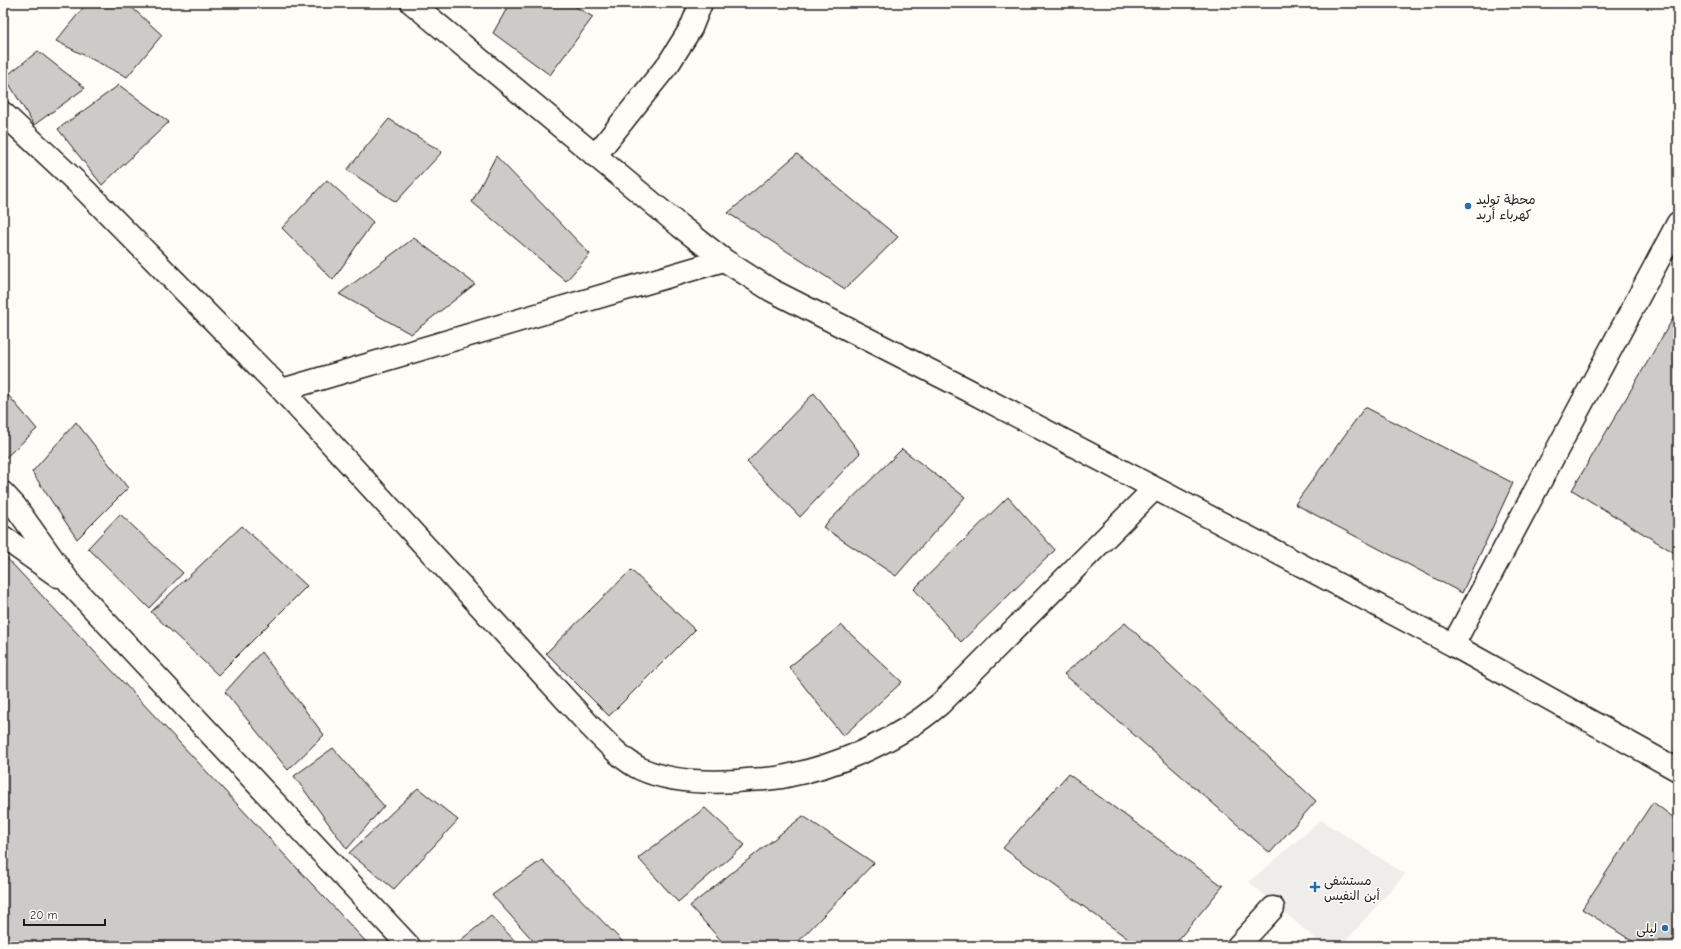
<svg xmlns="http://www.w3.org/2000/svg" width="1681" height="949" viewBox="0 0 1681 949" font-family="'Comic Neue','Playpen Sans Arabic',sans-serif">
<rect width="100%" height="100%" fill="#fdfcf7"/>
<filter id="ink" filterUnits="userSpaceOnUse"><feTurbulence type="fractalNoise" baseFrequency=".025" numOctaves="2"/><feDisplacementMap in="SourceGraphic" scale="8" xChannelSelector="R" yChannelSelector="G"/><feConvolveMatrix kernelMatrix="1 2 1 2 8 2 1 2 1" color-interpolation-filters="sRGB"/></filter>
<g filter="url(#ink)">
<path fill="#eeede9" d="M1321,820L1405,874L1341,946H1324L1249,882Z"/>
<path fill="#cccbc8" stroke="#1c1c1c" d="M87,3H127L162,35L127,77L56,41Z
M510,3H569L593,17L550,75L493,33Z
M38,51L85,88L34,125L5,77Z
M119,85L169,122L102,185L58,129Z
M389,119L442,152L396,202L347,170Z
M797,154L898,237L845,289L728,213Z
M496,156L590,254L566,281L472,202Z
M327,180L373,222L333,280L282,228Z
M414,238L475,284L411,334L339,294Z
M1678,310V555L1572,490Z
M3,389L37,429L4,459L3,458Z
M814,393L860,453L800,517L747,462Z
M1365,407L1513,483L1462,593L1295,504Z
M76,422L128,488L77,539L32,472Z
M902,449L965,497L896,576L823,527Z
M1008,497L1055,550L961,642L914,589Z
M120,514L183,573L149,608L88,548Z
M242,526L307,586L218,675L151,612Z
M3,554L370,946H3Z
M631,570L695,630L609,716L546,653Z
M1125,623L1316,801L1270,853L1064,674Z
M841,625L902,682L843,736L789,667Z
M261,652L324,735L288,770L225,692Z
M333,748L384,806L347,849L294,776Z
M1068,774L1223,886L1173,946H1138L1003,848Z
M418,788L458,820L394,889L349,853Z
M1653,802L1678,821V943L1676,946H1640L1582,909Z
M705,808L745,845L678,902L638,858Z
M803,816L874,863L794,946H726L690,906Z
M542,860L627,946H538L492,895Z
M491,916L520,946H453Z"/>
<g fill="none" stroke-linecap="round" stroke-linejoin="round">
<g stroke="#1c1c1c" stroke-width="25">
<path id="minor" d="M412,3L680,226L724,260L771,290L966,389L1453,645L1678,770
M3,113L84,189L282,390L590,726C605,741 622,760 641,769C670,782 705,783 737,781C751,779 767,780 782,777C838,766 897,741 940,704L1154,489
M595,156L669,63L691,28L701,3
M282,390L724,260
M3,493L15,506L72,586L409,946
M3,537L58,576
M1453,645L1678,223
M1238,946L1273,908"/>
</g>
<use href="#minor" stroke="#fdfcf7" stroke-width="22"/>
</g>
</g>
<g fill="#1f6fb2" stroke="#fdfcf7" stroke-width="1.5">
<circle cx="1468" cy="206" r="4"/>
<path d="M1313 881h4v4h4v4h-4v4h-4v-4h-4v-4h4z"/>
<circle cx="1665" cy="928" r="4"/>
</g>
<g text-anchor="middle" stroke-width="3" stroke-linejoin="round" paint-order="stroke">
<g font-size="13" fill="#1c1c1c" stroke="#fdfcf7" text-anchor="start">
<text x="1476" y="204">محطة توليد<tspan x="1476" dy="15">كهرباء أربد</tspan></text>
<text x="1324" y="885">مستشفى<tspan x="1324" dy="15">أبن النفيس</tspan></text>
<text x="1657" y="933" text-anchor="end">ليلى</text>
</g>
</g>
<rect width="1681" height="949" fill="none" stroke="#fdfcf7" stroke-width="16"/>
<rect x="8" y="8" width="1665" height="933" fill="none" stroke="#1c1c1c" stroke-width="1.5" filter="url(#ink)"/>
<path d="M24 919v6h81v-6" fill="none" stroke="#1c1c1c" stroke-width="2"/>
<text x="30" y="919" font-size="12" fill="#1c1c1c" stroke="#fdfcf7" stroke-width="3" paint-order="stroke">20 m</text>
</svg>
